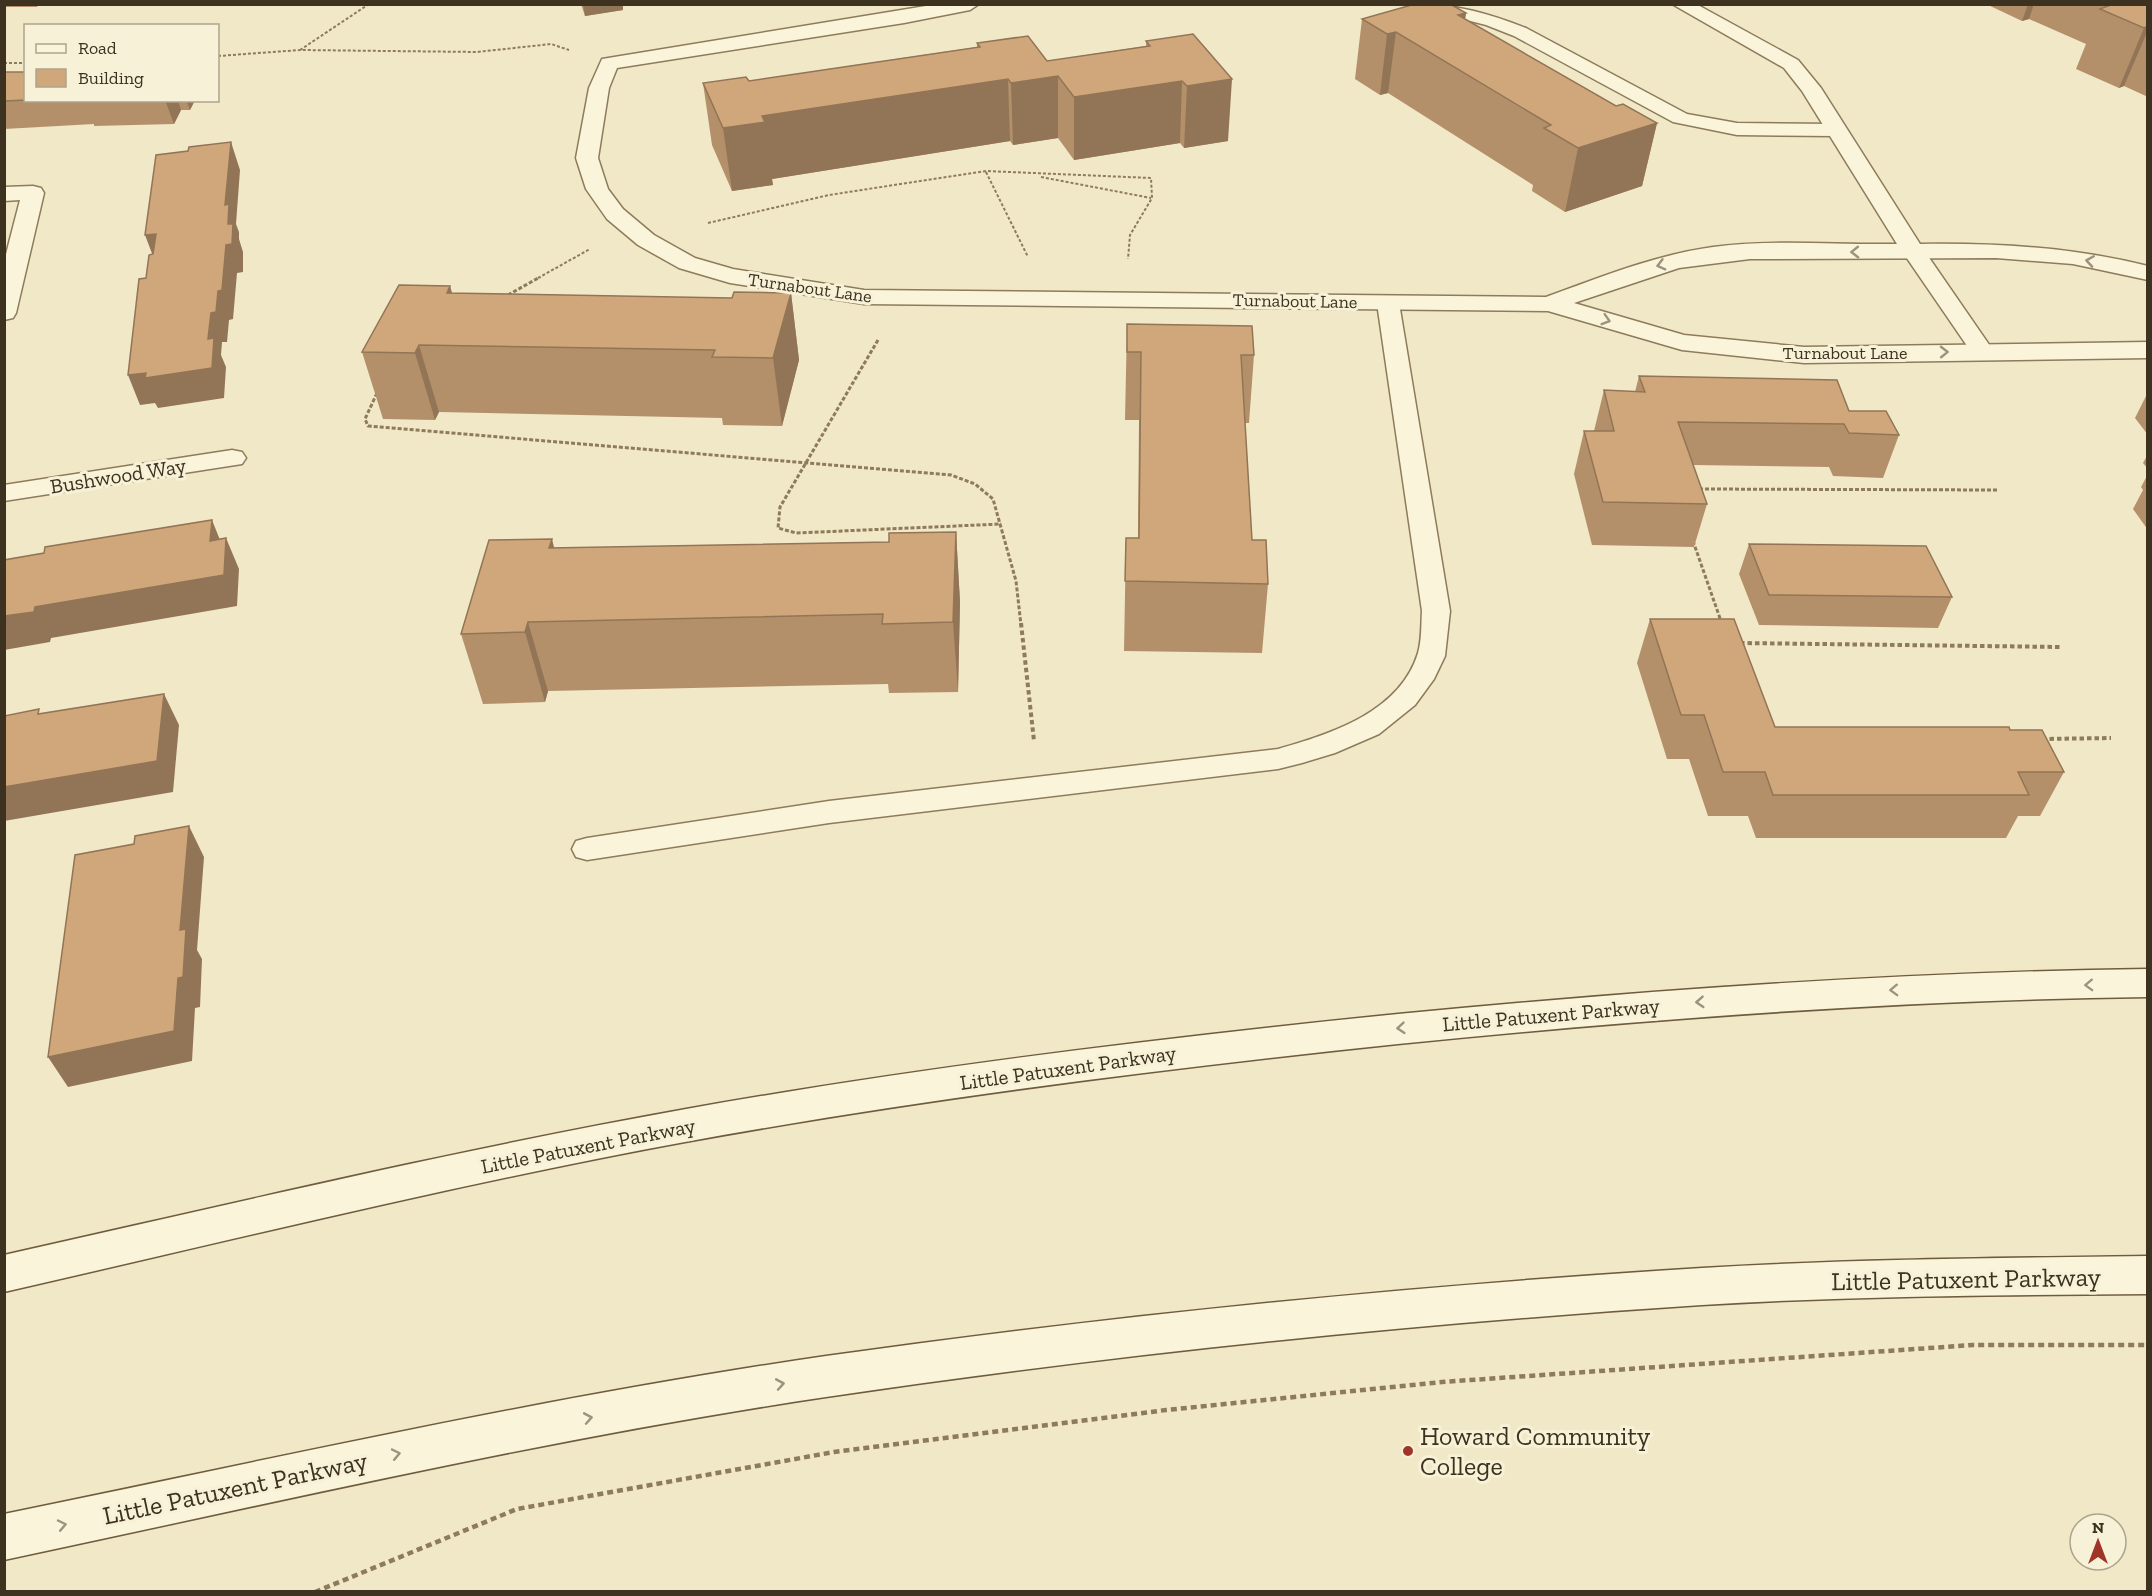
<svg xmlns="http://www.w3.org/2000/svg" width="2152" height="1596" viewBox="0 0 2152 1596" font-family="'Zilla Slab',serif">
<rect width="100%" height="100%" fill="#f1e8c7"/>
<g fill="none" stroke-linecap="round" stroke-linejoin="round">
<g stroke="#8d7b5b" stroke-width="3">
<path id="service" d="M1418,4C1456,4 1490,14 1526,28L1687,114L1737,123L1835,124L1845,130L1835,136L1737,135L1673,122L1514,36L1486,25L1420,8Z
M1913,245L1921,246L1990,346L1994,351L1990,356H1974L1902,251L1905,246Z
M1388,296L1396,298L1399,303L1450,611L1445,656L1434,679L1415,705L1379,734L1335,753L1302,763L1278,769L829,823L587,860L576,857L572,849L576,841L587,838L829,801L1278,749C1331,734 1400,712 1418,653C1422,639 1421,625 1422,611L1377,303L1380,298Z"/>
</g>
<g stroke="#8d7b5b" stroke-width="3">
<path id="minor" d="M938,4H979L970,10L904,23L617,68L609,88L598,158L608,189L623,209L654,235L695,258L733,269L864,290L1546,297C1601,277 1655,255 1713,247C1774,239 1836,245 1897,244L1802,91L1784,68L1672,4H1696L1798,60L1821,88L1920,244C1998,243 2072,247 2148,266V280L2073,264L1996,258L1750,259L1679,268L1574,303L1684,335L1804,347L2148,342V358L1804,363L1682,350L1548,311L864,304L730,283L679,268L638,245L607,219L586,189L576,158L589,88L602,59Z
M33,186L41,188L44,193L16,313L13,318L4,320V262L20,200L4,201V187Z
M232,450L242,452L246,458L242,464L4,501V485Z"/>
</g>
<g stroke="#6f5c3e" stroke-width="3">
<path id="secondary" d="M2148,969V997C1897,1000 1647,1019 1398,1044C1159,1069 921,1099 685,1142C457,1184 231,1240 4,1292V1255C231,1204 457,1150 686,1109C922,1067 1160,1038 1398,1014C1647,990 1897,972 2148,969Z
M2148,1256V1294C1999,1295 1850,1296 1702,1305C1409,1324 1116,1354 826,1397C550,1438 277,1502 4,1560V1514C277,1458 550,1396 826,1356C1117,1315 1409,1286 1702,1268C1850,1259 1999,1258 2148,1256Z"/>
</g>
<path stroke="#8d7b5b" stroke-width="2" stroke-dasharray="3 2" stroke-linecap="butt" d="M300,50L369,4
M218,56L300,50L477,52L551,44L569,50
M4,63H26
M986,172L1028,257
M1041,177L1151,198
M708,223L829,195L986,171L1151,178L1152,198L1130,235L1128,259
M538,278L590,249"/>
<path stroke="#8d7b5b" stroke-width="3" stroke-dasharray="4 2" stroke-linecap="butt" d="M508,295L540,277
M878,340L780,507L778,528L796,533L1001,524
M377,393L365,419L368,426L951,475L975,484L993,499L1016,581L1021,625
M1699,489L1997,490
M1693,541L1722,624"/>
<path stroke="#8d7b5b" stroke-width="4" stroke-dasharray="4.5 3" stroke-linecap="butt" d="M1021,623L1034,741
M1740,643L2060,647
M2042,739L2111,738"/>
<path stroke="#8d7b5b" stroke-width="4.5" stroke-dasharray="6 4" stroke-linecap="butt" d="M315,1592L517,1509L834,1452L1166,1410L1442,1382L1973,1345H2148"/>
<use href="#service" fill="#faf4db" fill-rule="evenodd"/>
<use href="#minor" fill="#faf4db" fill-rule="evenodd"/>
<use href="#secondary" fill="#faf4db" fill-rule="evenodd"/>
</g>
<path fill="#b3906a" d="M4,4H39L37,7H4Z
M581,4H632L623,6V10L585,16Z
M1986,4H2148V97L2124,86L2119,88L2076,69L2086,44L2029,19L2022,21Z
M1466,13L1465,19L1616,106L1657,123L1642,186L1565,212L1532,191L1533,185L1388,93L1380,95L1355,79L1362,19Z
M1193,34L1228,141L1184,148L1180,143L1074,160L1058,138L1013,145L1010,141L772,179L773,185L732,191L712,145L703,83L749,81L977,47V43L1047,61L1146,46V41Z
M4,72L26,100H195L190,110H181L174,124L94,126V124L4,129Z
M450,286L452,293L732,298L791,293L799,360L782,426L723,425L722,418L439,412L435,420L383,419L362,352Z
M1127,324L1254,355L1249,423H1245L1252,540L1268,584L1262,653L1124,651L1126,538H1138L1139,420H1125Z
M1639,376L1849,411L1899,435L1883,478L1833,476L1829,467L1693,465L1707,504L1694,547L1592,545L1574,474L1584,431H1594L1604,390L1635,392Z
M2148,392V435L2135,418Z
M2148,454V469L2143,463Z
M2148,474V530L2133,509L2143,490L2141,487Z
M956,532L960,602L958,692L889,693L888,684L548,691L545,702L483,704L461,634L554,548L889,542Z
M1749,544L1952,597L1938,628L1759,625L1739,574Z
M1650,619L1775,727L2010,730L2064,772L2040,816H2018L2006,838H1756L1748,816H1708L1689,759H1667L1637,663Z"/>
<path fill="#927556" d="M583,4H632L623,6V10L585,16Z
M2028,4H2034L2029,19L2022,21Z
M1466,13L1457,69L1458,15Z
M2148,16V30L2124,86L2119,88L2144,28Z
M1396,32L1388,93L1380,95L1387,34Z
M1058,76V138L1013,145L1011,83Z
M1008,79L1010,141L772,179L773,185L732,191L723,128L762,116Z
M1232,79L1228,141L1184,148L1187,86Z
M1182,81L1180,143L1074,160V97Z
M165,100H178L181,110L174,124Z
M186,100H195L190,110Z
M1657,123L1642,186L1565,212L1578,148Z
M231,142L240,170L236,224L239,232V239L243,252V272L237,273L233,319L229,320L227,342H222L221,355L226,367L224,398L158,408L155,403L140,405L128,375L208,339L211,313L218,291L228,224L225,205Z
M156,234V264L145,235Z
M450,286L466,346L447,293Z
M791,293L799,360L782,426L773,358Z
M419,345L439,412L435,420L415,353Z
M212,520L224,550L210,541Z
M956,532L960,602L958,692L953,622Z
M226,538L239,569L237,606L51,638L50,642L4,650V616L35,607Z
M552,539L569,608L549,548Z
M528,622L548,691L545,702L525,632Z
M164,694L179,725L173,792L4,821V787Z
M189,826L204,857L197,950L202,959L200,1007L195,1008L192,1061L68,1087L48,1057L180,930Z"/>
<path fill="#d0a77b" stroke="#927556" stroke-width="1.5" d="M1415,4H1450L1466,13L1458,15L1616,106L1623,104L1657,123L1578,148L1544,128L1551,125L1396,32L1387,34L1362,19Z
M2113,4H2148V26L2144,28L2100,9Z
M1193,34L1232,79L1187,86L1182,81L1074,97L1058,76L1011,83L1008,79L762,116L765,122L723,128L703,83L746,77L749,81L864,64L980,47L977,43L1028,36L1047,61L1150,46L1146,41Z
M4,72H26V100L4,101Z
M231,142L225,205L229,204L228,224H233L232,244L226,245L222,290L218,291L216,312L211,313L208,339L214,338L212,368L145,378L146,373L128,375L139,279L146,278L149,255L153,254L156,234L145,235L156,155L188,151L189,147Z
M399,285L450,286L447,293L732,298L734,292L791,293L773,358L712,357L715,350L419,345L415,353L362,352Z
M1127,324L1252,326L1254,355H1241L1252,540H1266L1268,584L1125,581L1126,538H1139L1141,352H1127Z
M1639,376L1837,380L1849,411H1886L1899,435L1849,433L1844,424L1678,422L1707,504L1603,502L1584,431H1614L1604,390L1645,392Z
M212,520L210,541L226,538L224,575L35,607L34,612L4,616V560L44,553L45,547Z
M956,532L953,622L882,624L883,614L528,622L525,632L461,634L489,540L552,539L549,548L889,542V533Z
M1749,544L1926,546L1952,597L1769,595Z
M1650,619H1734L1775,727H2009L2010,730H2042L2064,772H2018L2029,795H1773L1765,772H1723L1704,715H1681Z
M164,694L157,761L4,787V716L39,709L38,714Z
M189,826L180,930L186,929L183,977L178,978L174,1031L48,1057L75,855L134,844L135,836Z"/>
<defs><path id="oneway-chevron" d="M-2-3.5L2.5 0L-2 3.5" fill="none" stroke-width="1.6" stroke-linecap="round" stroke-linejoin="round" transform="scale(1.5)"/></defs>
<g stroke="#9c927d">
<use href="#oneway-chevron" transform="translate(1855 252) rotate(179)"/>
<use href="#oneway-chevron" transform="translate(2090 261) rotate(-171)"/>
<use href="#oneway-chevron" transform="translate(1661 265) rotate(165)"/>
<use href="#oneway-chevron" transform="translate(1606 320) rotate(17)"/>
<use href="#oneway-chevron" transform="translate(1944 352) rotate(-1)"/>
<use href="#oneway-chevron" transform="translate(2089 985) rotate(178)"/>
<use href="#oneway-chevron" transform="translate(1894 990) rotate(178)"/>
<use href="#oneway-chevron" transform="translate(1700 1002) rotate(176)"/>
<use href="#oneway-chevron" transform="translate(1401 1028) rotate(175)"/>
<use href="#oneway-chevron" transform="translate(780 1384) rotate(-10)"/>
<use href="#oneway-chevron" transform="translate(588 1418) rotate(-10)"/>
<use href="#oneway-chevron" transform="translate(396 1454) rotate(-12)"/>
<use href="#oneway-chevron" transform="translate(62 1525) rotate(-12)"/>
</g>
<circle fill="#9f3428" stroke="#f7f1d7" stroke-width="2" cx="1408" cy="1451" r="6"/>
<g text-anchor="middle" stroke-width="6" stroke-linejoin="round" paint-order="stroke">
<g font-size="18" fill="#3d311f" stroke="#f7f1d7">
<text transform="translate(810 288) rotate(8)" y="6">Turnabout Lane</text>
<text transform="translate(1295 301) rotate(1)" y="6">Turnabout Lane</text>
<text x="1845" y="359">Turnabout Lane</text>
</g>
<g font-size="21" fill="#3d311f" stroke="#f7f1d7">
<text transform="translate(118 476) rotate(-9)" y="7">Bushwood Way</text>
<text transform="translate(1551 1015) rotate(-5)" y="7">Little Patuxent Parkway</text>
<text transform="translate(1068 1068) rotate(-8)" y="7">Little Patuxent Parkway</text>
<text transform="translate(588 1146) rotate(-11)" y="7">Little Patuxent Parkway</text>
</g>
<g font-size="26" fill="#3d311f" stroke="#f7f1d7">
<text transform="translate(1966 1279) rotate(-1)" y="9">Little Patuxent Parkway</text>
<text transform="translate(235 1488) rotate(-12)" y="9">Little Patuxent Parkway</text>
</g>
<g font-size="26" fill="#3d311f" stroke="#f7f1d7" text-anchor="start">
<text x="1420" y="1445">Howard Community<tspan x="1420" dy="30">College</tspan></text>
</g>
</g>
<rect width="2152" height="1596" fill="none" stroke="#3d311f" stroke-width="12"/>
<rect x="24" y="24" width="195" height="78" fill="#f7f1d7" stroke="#ada48d" stroke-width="1.5"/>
<rect x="36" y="44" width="30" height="9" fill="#faf4db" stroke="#ada48d" stroke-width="1.5"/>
<text x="78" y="54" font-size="18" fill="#3d311f">Road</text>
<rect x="36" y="69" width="30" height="18" fill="#d0a77b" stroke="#ada48d" stroke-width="1.5"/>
<text x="78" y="84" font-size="18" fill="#3d311f">Building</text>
<g transform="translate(2098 1542)"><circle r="28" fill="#f7f1d7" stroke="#ada48d" stroke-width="1.5"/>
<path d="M0-4.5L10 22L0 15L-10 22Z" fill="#9f3428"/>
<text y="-9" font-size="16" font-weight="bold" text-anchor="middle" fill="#3d311f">N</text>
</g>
</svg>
